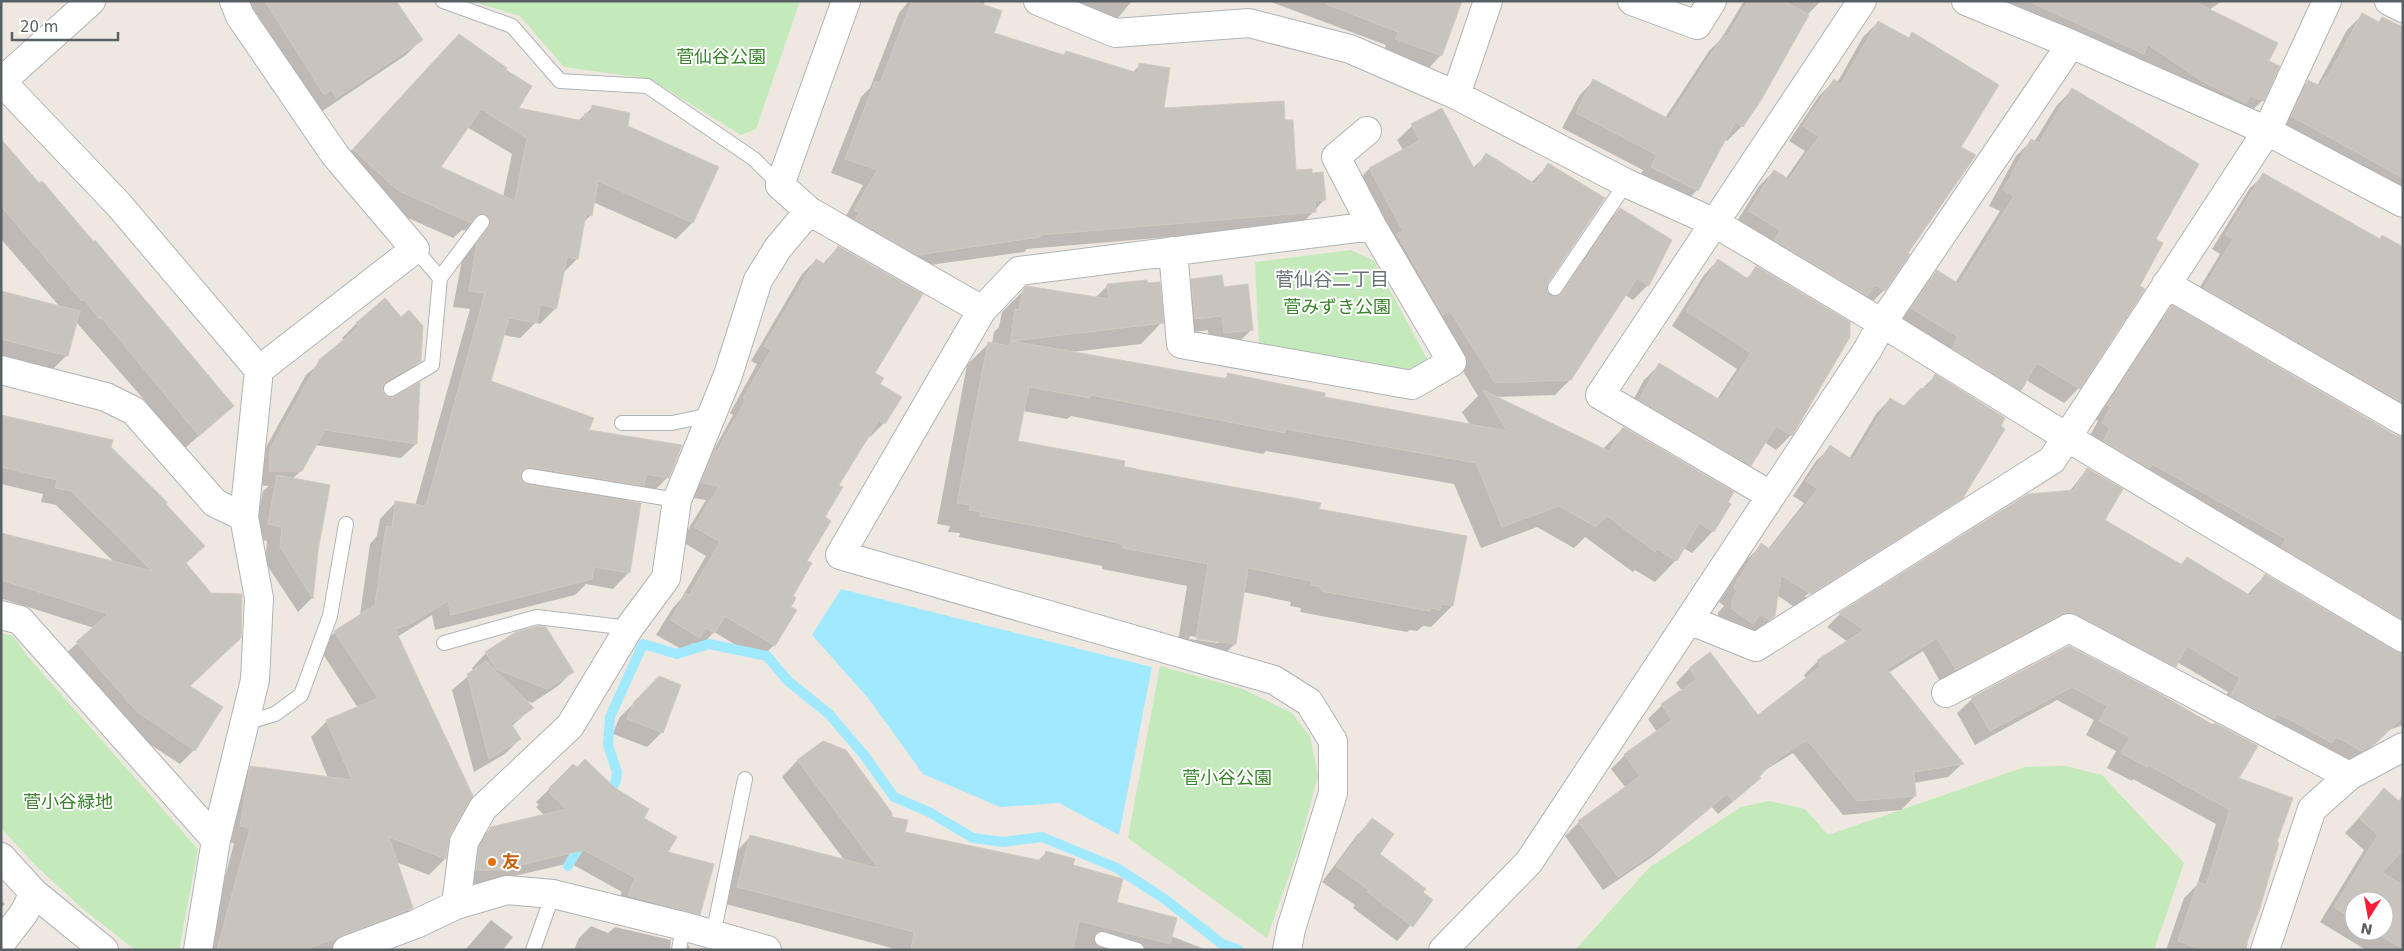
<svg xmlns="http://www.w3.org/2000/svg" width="2404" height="951" viewBox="0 0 2404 951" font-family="'DejaVu Sans','Noto Sans JP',sans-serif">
<rect width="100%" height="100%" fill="#eee8e1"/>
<path fill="#c4e9ba" d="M471,1H800L756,129L741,135L650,79L564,67L520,16Z
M1351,250L1374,261L1429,362L1407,376L1259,347L1255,262Z
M1,633L13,636L28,657L198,849L179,950H135L83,909L35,865L1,828Z
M1160,666L1243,689L1292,713L1310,737L1318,775L1299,848L1267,938L1128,838Z
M2066,766L2102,775L2184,863L2154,950H1575L1650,867L1741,807L1769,801L1805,809L1828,835L2025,767Z"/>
<path fill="#a0e9ff" d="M841,589L1152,667L1119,835L1059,803L1000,807L923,774L868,698L812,635Z"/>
<path fill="#0003" fill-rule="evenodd" d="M238,1H395L421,40L406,55L321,112Z
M909,1H985L983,6L992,34L1063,56L1066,53L1132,73L1140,65L1163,109L1284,122L1295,172L1325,199L1300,226L1027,249L1024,252L901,269L841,225L863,185L831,173L861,97L870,88L899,13Z
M1064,1H1132L1116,20Z
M1462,1L1441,55L1428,69L1383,53L1386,45L1271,2Z
M1744,1H1821L1808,14L1742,126L1727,141L1724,139L1697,190L1683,205L1637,182L1643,170L1562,128L1579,96L1593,81L1665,118L1709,51L1721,39Z
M1966,1H2222L2209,10L2268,61L2263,100L2248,114Z
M2362,15L2403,36V202L2277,131L2293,96L2308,82L2317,86L2347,30Z
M1878,22L1907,39L1912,34L1959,148L1906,253L1884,290L1869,305L1734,226L1759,186L1774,171L1786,178L1805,151L1789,141L1819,96L1834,81L1837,83L1863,37Z
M443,52L517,109L578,121L593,107L626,127L692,223L676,239L593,202L591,215L583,223L577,259L563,273L556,308L540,324L535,323L520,338L503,335L490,382L588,431L668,477L652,493L637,491L626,502L629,572L613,589L586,584L575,595L435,630L432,615L397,637L449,834L445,859L429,875L396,862L412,908L396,924L330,950H206L234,843L224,842L234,784L251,768L328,778L311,737L327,721L358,708L319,648L335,632L360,615L370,544L377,536L380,519L396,502L415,506L470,309L453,307L462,260L472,231L462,230L453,238L381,206L337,166ZM467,127L512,154L503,197L439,168Z
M2072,90L2154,240L2079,388L2064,403L2026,380L2020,390L2005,405L1897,323L1922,287L1937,272L1955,283L2000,211L1989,206L2016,156L2031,141L2034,142L2057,105Z
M1412,126L1473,168L1486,155L1531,183L1549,164L1546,292L1550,297H1556L1605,224L1620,209L1648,285L1633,300L1625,295L1571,379L1555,395L1495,397L1603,449L1623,428L1713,531L1692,553L1683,548L1676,560L1655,582L1635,570L1633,572L1585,537L1574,548L1537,527L1481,548L1454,484L1266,451L1263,454L1071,416L1067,419L1023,411L1017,442L1318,510L1452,606L1431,627L1423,626L1417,631L1410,630L1407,632L1300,612L1301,608L1290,606L1291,602L1243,592L1235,644L1213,665L1175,660L1187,586L1102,569V566L959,537L960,533L948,532L950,526L937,524L967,365L989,343L992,344L994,332L999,327L1002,312L1027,287L1095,298L1108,285L1162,322L1141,344L1072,352L1223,380L1228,375L1323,398L1470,425L1462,412L1478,396L1435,325L1354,184L1369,169L1403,150L1397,140ZM1190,636L1219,641V643L1189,639Z
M1,140L232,406L183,450L145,405L147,403L76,322L67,355L52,370L1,358V292L60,307L1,239Z
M2264,175L2379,240L2403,248V427L2191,302L2220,254L2212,249L2250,188Z
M838,247L873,373L878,384L884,423L870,437L868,436L837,485L791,596L774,645L760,659L714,632L700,647L693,643L685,651L656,635L672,609L681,599L706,556L681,541L706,500L688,497L733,415L730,413L757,364L751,361L802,274L816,260L823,264Z
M1718,260L1746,279L1757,268L1791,435L1776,450L1764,442L1750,465L1735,480L1625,415L1644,380L1659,365L1717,399L1737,369L1672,326L1704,275Z
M1192,280L1223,289L1252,329L1237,344L1209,347L1208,330L1180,334L1177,295Z
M385,300L420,361L405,376L381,390L416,444L401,458L315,445L301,471L292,479L316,551L312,598L298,612L265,562L267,541L254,538L263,491L269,486L255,485L256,465L306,375L344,341L342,338L356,324Z
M2172,307L2395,436L2403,438V644L2089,437L2098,421L2094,419L2158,321Z
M1935,376L1962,497L1954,504V502L1805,596L1806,598L1954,505L1947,512L1796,608L1777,595L1774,616L1754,634L1718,623V613L1724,606L1719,602L1747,559L1762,545L1768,549L1804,503L1793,496L1816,461L1831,447L1849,459L1876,414L1890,399L1904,407Z
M1,416L110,447L167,503L165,505L185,563L189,687L194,750L180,764L122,726L62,657L94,628L3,599L1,601V534L115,563L56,505L41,502L43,494L1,484Z
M2087,469L2104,520L2180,565L2187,558L2247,595L2265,575L2394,653L2403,655V725L2389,730L2360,758L2347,764L2217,710L2228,692L2177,662L2161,680L2062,627L1941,683L1923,651L1888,673L1962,764L1948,777L1914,783L1915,796L1901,810L1843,815L1793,753L1767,769L1745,792L1718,814L1712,807L1652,857L1603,890L1565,836L1579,822L1626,788L1611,769L1625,755L1657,732L1648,719L1662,705L1682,691L1676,683L1689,669L1710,654L1758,717L1807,679L1804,675L1818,661L1848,642L1827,627L1840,614L2029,495L2069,492Z
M2069,647L2237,779L2276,843L2246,942L2248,943L2246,949L2248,950H2166L2184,898L2197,885L2216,824L2133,779L2132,781L2107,768L2116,751L2086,735L2094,720L2057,700L1975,745L1957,713L1972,699Z
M486,653L572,672L558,686L532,703L522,699L532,708L512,726L520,739L505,754L474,772L452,690L474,671L472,668Z
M660,677L662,732L647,747L613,734L619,718Z
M823,742L904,833L1038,861L1046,853L1072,866L1116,903L1171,936L1207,950H899L722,903L735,853L750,837L845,861L782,777L797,761Z
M573,766L642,819L699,914L685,928L614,910L622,892L570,863L485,883L464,884L477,842L491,828L544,815L536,807L539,805L536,802Z
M2384,790L2403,806V950H2366L2320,922L2364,850L2345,833ZM2354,901H2384V931H2354Z
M1372,820L1378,854L1431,901L1397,941L1353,908L1355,905L1322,882L1357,835Z
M1,900L5,904L1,908Z
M491,920L513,937L503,950H465Z
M591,926L608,933L615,927L671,940L670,950H574L579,938Z
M689,945L690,950H685Z"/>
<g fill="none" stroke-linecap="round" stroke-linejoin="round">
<path stroke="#a0e9ff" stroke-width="10" d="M607,797L616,781L617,772L608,745L610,717L643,644L677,654L709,644L767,656L788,681L829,714L864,755L894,797L929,812L973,838L1003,842L1042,837L1117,868L1166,900L1222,944L1239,950
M568,866L583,840"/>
</g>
<path fill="#c9c3be" stroke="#d3c9bf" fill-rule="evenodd" d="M265,1H396L423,40L336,98L331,90L324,95Z
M912,1H973L1002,11L994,33L1064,55L1066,51L1138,73L1139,63L1170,68L1164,108L1284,101L1285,120H1293L1296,170L1312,169V173L1323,172L1326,200L1315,201L1316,212L1040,235V237L917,255L855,219L859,213L854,210L877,170L845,159L875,81L880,83Z
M1326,1H1462L1442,56L1396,39L1398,32L1326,4Z
M1748,1H1784L1809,15L1760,102L1743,127L1735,122L1698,191L1651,167L1657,155L1576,113L1593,79L1669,119L1724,34L1727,37Z
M2028,1H2193L2278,43L2269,61L2280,66L2264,101L2250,96L2246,103L2202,81L2148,45L2144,54Z
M2362,13L2379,22L2382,17L2403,27V178L2291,116L2308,80L2320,86L2325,77L2327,78Z
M1878,21L1909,38L1912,32L1999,85L1961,147L1976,155L1908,253L1910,254L1885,291L1875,285L1867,296L1774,240L1780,230L1748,211L1774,170L1789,179L1819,136L1803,126L1834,79L1841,84Z
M459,34L507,68L506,70L532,86L519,108L583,121L585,113L591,114L592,105L630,113L628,126L719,167L693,223L598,181L592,216L586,214L578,259L567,257L557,308L540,305L537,323L509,318L491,381L594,418L589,430L682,445L669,478L646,474L644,486L530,467L525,468L520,474L521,480L528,485L641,503L630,573L594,567L592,579L451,615L448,601L408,625L395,629L473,796L450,835L446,859L389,837L413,908L305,950H217L250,828L240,826L250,766L352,780L326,720L378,698L334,631L375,605L386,526L392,527L395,501L426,506L485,293L469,291L477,243L491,224L488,215L478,214L471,223L397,190L353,149ZM481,109L527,138L515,201L441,167Z
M2072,88L2199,164L2156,239L2163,243L2140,286L2145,289L2080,389L2037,363L2021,391L1952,348L1958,337L1911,308L1937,270L1959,284L2014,196L2003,190L2031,139L2039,143Z
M1442,108L1475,170L1486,153L1535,184L1548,163L1605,198L1548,283L1547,291L1551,295L1558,296L1562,293L1620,208L1672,240L1649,286L1637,278L1571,380L1495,383L1450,311L1443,315L1397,234L1403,231L1369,168L1420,140L1411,124Z
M1,139L39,183L42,181L94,242L95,240L234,406L199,436L102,318L100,319L83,299L82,301L1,206Z
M2263,173L2380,239L2382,235L2403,247V403L2204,288L2233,239L2225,235Z
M838,246L923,294L875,373L884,378L880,384L902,397L885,424L879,420L839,485L843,487L825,517L831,521L807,561L812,563L793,596L796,598L791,607L797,610L775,646L725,616L715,633L705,628L700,638L670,620L686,593L689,595L720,542L694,527L719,486L701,483L714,451H717L746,400L743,398L771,350L764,346L816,259L826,265Z
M1718,259L1748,279L1756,266L1850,322V337L1792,436L1776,426L1751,466L1639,400L1659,363L1720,400L1751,353L1686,311Z
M1222,275L1224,287L1248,284L1253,330L1224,333L1222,316L1195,319L1191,279Z
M1147,280L1148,283L1160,282L1164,323L1012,341L1228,379L1227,373L1325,393V397L1507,431L1483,390L1609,451L1623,427L1734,492L1728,502L1731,504L1714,532L1699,523L1677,561L1657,549L1655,552L1607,516L1596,527L1559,506L1502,527L1476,463L1286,429L1285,433L1091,395L1090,398L1029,387L1018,441L1125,461L1124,467L1321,503L1319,509L1467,536L1453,606L1441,604L1440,610L1430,608V611L1321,591V587L1311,585V581L1248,568L1236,644L1196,639L1208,564L1123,548V545L1114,542L1048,528L980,516L981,512L969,510L970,505L957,503L988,342L1010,346L1015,309L1019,310L1023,290L1026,286L1109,299L1107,284Z
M1,291L80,311L68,356L1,339Z
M385,298L401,317L409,310L423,326L421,361L387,381L382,389L386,396L392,398L420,382L417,444L325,430L302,471H269L270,449L320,359L359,327L356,323Z
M2172,305L2395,435L2403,437V620L2281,547L2286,539L2152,464L2150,468L2103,441L2110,428L2102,423L2111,407L2107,405Z
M1935,374L2005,418L2001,426L2005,429L1963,498L1811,594L1781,575L1775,616L1769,620L1760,614L1753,624L1732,609V598L1737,591L1733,587L1761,543L1770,549L1818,489L1806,481L1830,445L1853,460L1890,398L1904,406L1920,389L1928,387Z
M1,415L113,440L111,447L168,503L164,502L205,546L186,563L211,593L242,594L241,638L190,686L223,707L195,751L137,712L76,642L108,614L1,580V533L152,571L71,491L55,488L57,480L1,467Z
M2087,468L2123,489L2105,520L2182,565L2187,557L2251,596L2265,574L2395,651L2403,654V717L2375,744L2362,751L2336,737L2332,743L2289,719L2277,714L2274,719L2230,696L2240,678L2187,646L2176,667L2069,612L2062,614L1956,670L1937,638L1887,669L1964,764L1914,772L1916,796L1857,801L1807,740L1782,756L1758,776L1761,778L1733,801L1727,794L1667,843L1618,877L1578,821L1640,776L1624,754L1672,720L1661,704L1697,679L1689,668L1710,652L1758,715L1821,666L1817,660L1864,630L1839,613L2028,494L2074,490Z
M277,475L330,485L318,551L313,599L280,547L282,527L268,524Z
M538,626L546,627L574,672L547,689L496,669L485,652L516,632Z
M2069,646L2162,695L2213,725L2215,723L2258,746L2239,778L2293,798L2277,842L2279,843L2260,908L2244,950H2203L2178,941L2198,882L2206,885L2230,810L2148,765L2147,767L2121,753L2130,737L2099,721L2107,706L2072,687L1990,731L1971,698Z
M486,661L534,708L511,723L521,739L489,759L467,674Z
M659,676L681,685L663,733L627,719L634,702Z
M823,741L846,750L892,813V817L908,820L905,832L1043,861L1046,851L1075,859L1073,865L1123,879L1117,902L1177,918L1170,944L1079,921L1073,950H911L914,932L737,887L750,835L878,868L797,760Z
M585,759L615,788L649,809L644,818L677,837L668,852L714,864L700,915L628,895L635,878L584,850L500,870H476L479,847L491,827L566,809L549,793L552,790L549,788L573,764L577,767Z
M2384,788L2399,801L2403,795V856L2400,853L2382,873L2403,885V949L2374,931H2384V901H2354V919L2334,907L2378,835L2359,818Z
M1372,818L1394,834L1380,854L1426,889L1423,892L1433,900L1413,927L1367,892L1369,890L1336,866Z"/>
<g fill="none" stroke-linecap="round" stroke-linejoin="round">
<g stroke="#afb4b8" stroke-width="16">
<path id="service" d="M443,1L512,26L560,81L647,86L754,159L780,185
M440,278L482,222
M1555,288L1626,183
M391,389L432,365L440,278L415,249
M622,423H672L710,415
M529,476L677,500
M444,643L537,617L629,628
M245,723L275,714L301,695L330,616L346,524
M713,935L745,779
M1102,939L1137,950
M533,950L553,894
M679,950L683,926"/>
</g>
<g stroke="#afb4b8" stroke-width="30">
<path id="minor" d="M234,1L240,16L335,155L415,249L259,370
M1038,1L1115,33L1249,23L1350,49L1456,95L1626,183L1715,223L1882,323L2068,438L2403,638
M1632,1L1697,25L1712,1
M1966,1L2071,44L2267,131L2403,203
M2389,1L2403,8
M1,82L91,1
M2,82L119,205L259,370L244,517L259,598L255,680L216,840L198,950
M1456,95L1488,1
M780,185L809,211L982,310
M1173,251L1181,344L1412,385L1452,362L1372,226L1336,157L1367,131
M2166,284L2403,421
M1,370L106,397L134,411L215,503L244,517
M1770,495L1600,395L1862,1
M1,615L20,620L216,840
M1689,620L1756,647L2052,460L2267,131L2327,1
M1946,693L2069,628L2349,776
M1,857L34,893L104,950
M456,905L464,842L483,808L570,726L629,628L666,578L677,500L728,375L758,280L778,248L809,211
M1,943L24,913L34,893
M347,950L416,924L456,905L507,890L553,894L683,926L767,950
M1287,950L1291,929L1333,793V741L1309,702L1274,680L840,555L982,310L1019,271L1372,226
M1443,950L1529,862L1868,349L1882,323L2071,44
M2265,950L2312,809L2349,776L2403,747"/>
</g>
<g stroke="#afb4b8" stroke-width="30">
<path id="tertiary" d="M780,185L846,1"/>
</g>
<use href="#service" stroke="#fff" stroke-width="14"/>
<use href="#minor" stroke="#fff" stroke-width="28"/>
<use href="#tertiary" stroke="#fff" stroke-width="28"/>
</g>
<circle fill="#e8710a" stroke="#fff" stroke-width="2" cx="492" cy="862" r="5"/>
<g text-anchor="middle" stroke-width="4" stroke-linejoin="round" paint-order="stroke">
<g font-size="18" fill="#39822b" stroke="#fff">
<text x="721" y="63">菅仙谷公園</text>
<text x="1337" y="313">菅みずき公園</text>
<text x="1227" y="784">菅小谷公園</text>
<text x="68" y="808">菅小谷緑地</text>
</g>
<g font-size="18" font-weight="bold" fill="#c56008" stroke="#fff" text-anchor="start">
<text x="502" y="868">友</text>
</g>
<g font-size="19" fill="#6a7276" stroke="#fff">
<text x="1332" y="286">菅仙谷二丁目</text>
</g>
</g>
<rect width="2404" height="951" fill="none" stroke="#596064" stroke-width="5"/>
<g transform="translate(2369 916) rotate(191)"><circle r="24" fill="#ffffff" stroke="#bdbfc1"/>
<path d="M0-4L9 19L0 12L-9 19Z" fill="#fa1b37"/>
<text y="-8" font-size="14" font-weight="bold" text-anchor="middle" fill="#596064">N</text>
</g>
<path d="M12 32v8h106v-8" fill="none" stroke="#596064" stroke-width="2.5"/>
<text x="20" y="32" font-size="15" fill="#596064" stroke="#ffffff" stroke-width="4" paint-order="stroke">20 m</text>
</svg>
